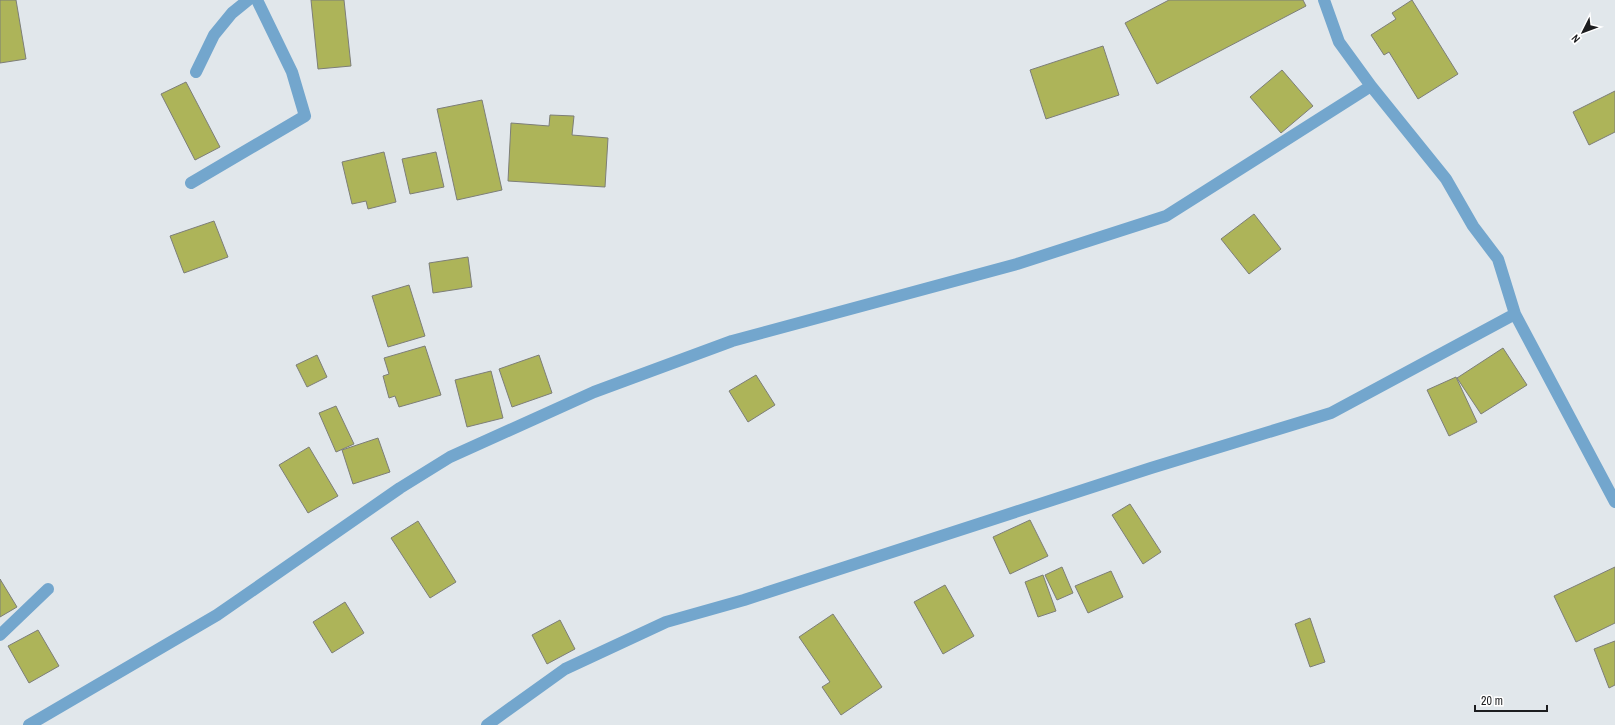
<svg xmlns="http://www.w3.org/2000/svg" width="1615" height="725" viewBox="0 0 1615 725" font-family="'Archivo Narrow',sans-serif">
<rect width="100%" height="100%" fill="#e1e7eb"/>
<path fill="#adb459" stroke="#7d7e78" d="M0,0H16L26,59L0,63Z
M311,0H344L351,66L318,69Z
M1169,0H1303L1306,6L1157,84L1125,23Z
M1412,0L1458,74L1418,99L1389,52L1384,55L1371,35L1396,19L1392,13Z
M1103,46L1119,95L1046,119L1030,70Z
M1282,70L1313,106L1281,133L1250,97Z
M186,82L220,147L195,160L161,94Z
M1615,91V132L1589,145L1573,112Z
M482,100L502,190L457,200L437,109Z
M550,115L574,116L572,135L608,138L605,187L508,181L511,123L549,126Z
M384,152L396,202L368,209L366,201L352,204L342,162Z
M436,152L444,187L410,194L402,159Z
M1254,214L1281,249L1249,274L1221,239Z
M214,221L228,257L184,273L170,236Z
M468,257L472,287L433,293L429,263Z
M409,285L425,336L388,347L372,296Z
M425,346L441,395L399,407L395,396L389,398L383,376L389,374L384,358Z
M1503,348L1527,385L1481,414L1457,378Z
M317,355L327,377L307,387L296,365Z
M539,355L552,393L512,407L499,369Z
M491,371L503,418L467,427L455,380Z
M756,375L775,405L748,422L729,391Z
M1456,377L1477,422L1449,436L1427,390Z
M336,406L354,444L336,452L319,413Z
M378,438L390,472L353,484L342,450Z
M309,447L338,496L308,513L279,465Z
M1130,504L1161,552L1143,564L1112,515Z
M1030,520L1048,556L1010,574L993,537Z
M418,521L456,582L430,598L391,538Z
M1062,567L1073,593L1057,600L1045,575Z
M1615,567V623L1576,642L1554,596Z
M1111,571L1123,597L1088,613L1075,586Z
M1043,575L1056,611L1038,617L1025,582Z
M0,579L17,607L0,617Z
M945,585L974,636L943,654L914,602Z
M345,602L364,633L332,653L313,622Z
M833,614L882,687L841,715L822,687L830,682L799,637Z
M1310,618L1325,662L1310,667L1295,624Z
M560,620L575,649L547,664L532,635Z
M38,630L59,666L29,683L8,646Z
M1615,641V685L1609,688L1594,649Z"/>
<g fill="none" stroke-linecap="round" stroke-linejoin="round">
<path stroke="#73a6cd" stroke-width="12" d="M1324,0L1339,42L1371,86L1446,179L1473,226L1498,259L1515,314L1615,502
M196,72L214,35L232,13L248,0
M191,183L305,116L292,72L257,0
M0,635L48,589
M29,725L217,615L400,488L450,457L594,392L732,341L1017,264L1166,216L1371,86
M487,725L565,669L666,622L744,600L1151,468L1331,413L1515,314"/>
</g>
<g transform="translate(1583 32) rotate(228)" stroke="#ffffff" stroke-width="3" paint-order="stroke">
<path d="M0-3L7 15L0 10L-7 15Z" fill="#1c1d1f"/>
<text y="-6" font-size="11" font-weight="bold" text-anchor="middle" fill="#1c1d1f">N</text>
</g>
<path d="M1475 705v6h72v-6" fill="none" stroke="#1c1d1f" stroke-width="2"/>
<text x="1481" y="705" font-size="12" fill="#1c1d1f" stroke="#ffffff" stroke-width="3" paint-order="stroke">20 m</text>
</svg>
